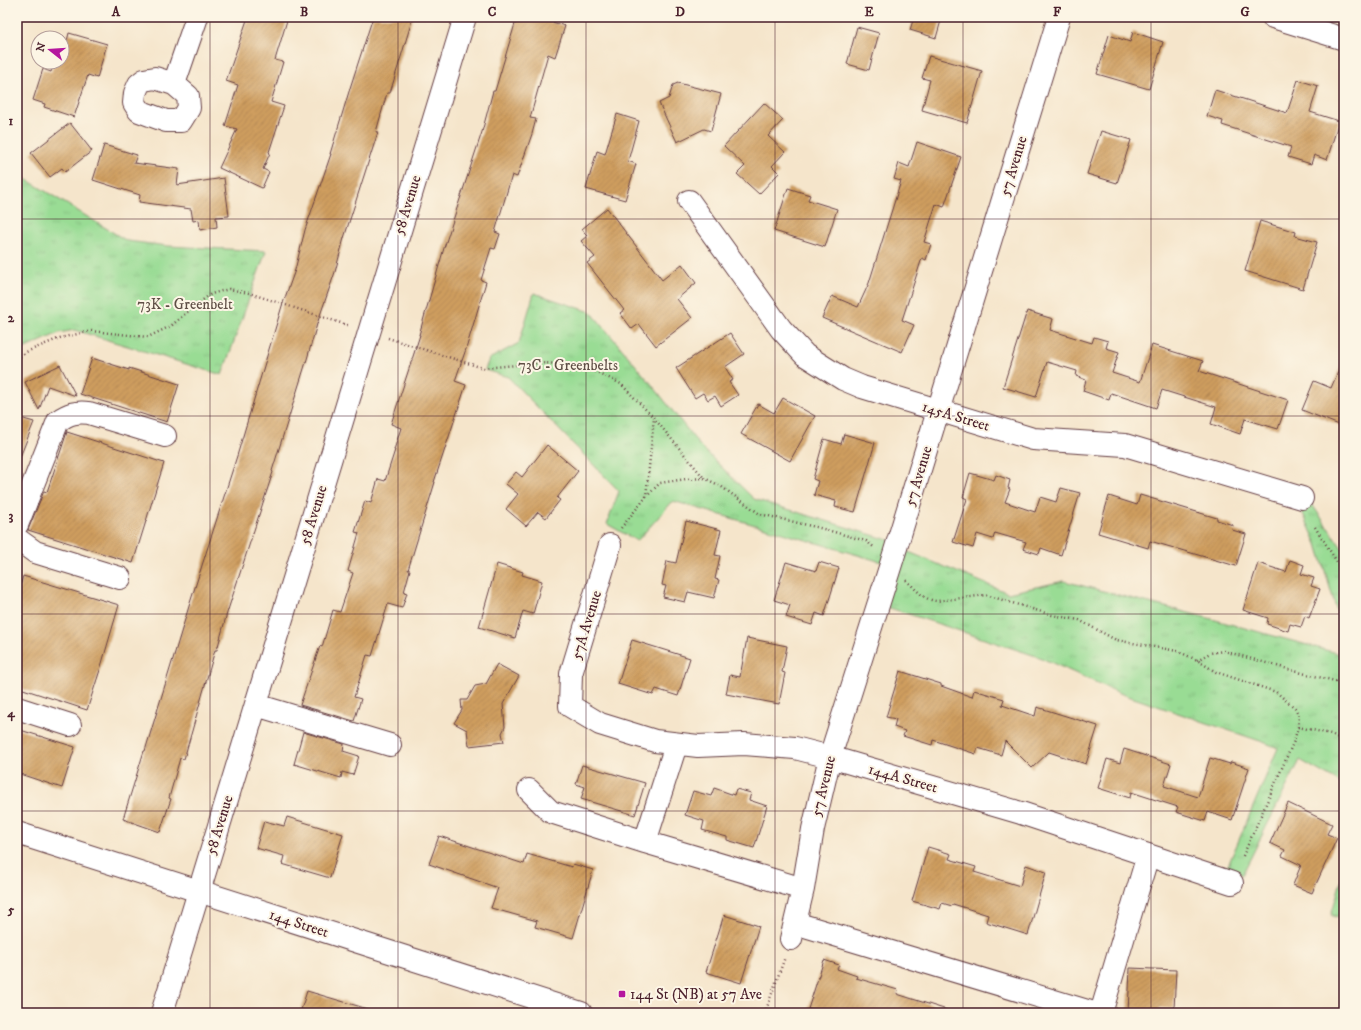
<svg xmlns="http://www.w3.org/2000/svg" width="1361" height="1030" viewBox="0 0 1361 1030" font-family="'IM FELL DW Pica',serif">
<defs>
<pattern id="park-tufts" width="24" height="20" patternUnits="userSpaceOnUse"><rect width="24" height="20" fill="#99dc94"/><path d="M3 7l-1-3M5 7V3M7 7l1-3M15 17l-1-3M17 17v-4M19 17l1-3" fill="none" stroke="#85bc80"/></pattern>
<pattern id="building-hatch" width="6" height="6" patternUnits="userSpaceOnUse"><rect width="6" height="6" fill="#cf9e5f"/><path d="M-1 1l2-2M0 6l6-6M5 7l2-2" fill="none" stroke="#aa804f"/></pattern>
</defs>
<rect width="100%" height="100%" fill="#fcf5e5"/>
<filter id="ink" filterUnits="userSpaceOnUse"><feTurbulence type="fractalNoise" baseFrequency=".025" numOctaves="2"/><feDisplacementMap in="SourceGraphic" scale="8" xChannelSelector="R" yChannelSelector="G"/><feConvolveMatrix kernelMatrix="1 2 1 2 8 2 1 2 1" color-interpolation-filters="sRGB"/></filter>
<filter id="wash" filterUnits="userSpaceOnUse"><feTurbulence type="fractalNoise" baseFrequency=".012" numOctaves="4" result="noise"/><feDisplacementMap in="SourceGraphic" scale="16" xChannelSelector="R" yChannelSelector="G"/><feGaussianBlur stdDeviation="0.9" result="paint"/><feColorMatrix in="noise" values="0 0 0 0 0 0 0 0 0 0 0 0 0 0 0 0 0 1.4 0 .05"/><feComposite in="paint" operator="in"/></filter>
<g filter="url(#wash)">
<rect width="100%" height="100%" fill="#f5e5cb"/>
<path fill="url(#park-tufts)" stroke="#727e60" d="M17,172L19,175L127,241L168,246L266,251L222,375L75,330L59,333L21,350L17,355Z
M534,293L591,312L653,386L701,447L754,499L892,541L885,563L673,501L637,541L607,524L619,491L508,377L485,370L489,359L519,343Z
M1311,503L1344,551V635L1317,544L1299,505Z
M899,548L1008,593L1064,581L1208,618L1344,655V785L1300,760L1242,875L1227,868L1278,748L1263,742L1122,694L1039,657L881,605Z
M1344,871V920L1331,915Z"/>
<g id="blocks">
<path fill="url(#building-hatch)" d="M248,17H288L275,60L283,62L271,102L284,106L269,152L270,153L263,169L269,172L262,188L219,168L237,129L225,126L238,85L226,81Z
M373,17H413L390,93H387L376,132H378L344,238L335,272L317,324L307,359L272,471L273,472L227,613L217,650H215L184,759L180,758L169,798L171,799L160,832L123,819L144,751H145L190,603L237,456L282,306L295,270L305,230L331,154H330L351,85Z
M517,17H551L549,21L565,26L555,57L548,54L530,118L536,119L532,134L517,177L512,175L495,232L500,234L495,249L491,248L481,280L486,282L466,349L455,381L466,385L434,482H435L408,570H410L404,592L407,593L402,608L388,604L372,656L367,655L354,697L361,699L354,721L300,705L320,646L322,647L333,610L340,612L353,573L348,571L359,533L355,532L365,501L371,503L378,479L385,481L395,450H394L401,428L391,424L420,335H419L444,248L482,132L493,91H495Z
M914,17H942L936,38L910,30Z
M857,27L879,33L869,70L847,64Z
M1133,32L1163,42L1149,89L1097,74L1109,35L1130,42Z
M69,33L107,44L97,78L88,75L74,117L44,107L45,104L33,100L43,69L51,72L54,62H62V48L65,49Z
M929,56L982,71L967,123L922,110L930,80L922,78Z
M1298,80L1318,86L1310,112L1339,121L1327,160L1314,155L1311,164L1288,157L1291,147L1222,125L1223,121L1207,116L1215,90L1287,113Z
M678,83L721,94L711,131L704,129L677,142L659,103L669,98L673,85Z
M764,103L783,120L768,136L785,152L772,166L779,173L759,194L737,174L745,166L724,146Z
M617,114L639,121L628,161L636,164L625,200L586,189L597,151L605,154Z
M70,123L92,151L65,172L62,168L50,177L31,153Z
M1101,131L1131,140L1117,183L1087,174Z
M917,142L961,157L944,207L936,204L924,242L931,244L926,260L922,258L902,320L914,325L902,352L822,318L832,296L858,307L869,283L901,181L894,179L899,163L909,167Z
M104,145L137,155L134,163L179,169L177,185L224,178L229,216L216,217L217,227L200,230L199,220L193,221L191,209L139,202L140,195L93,180Z
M788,188L810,195L808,200L837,209L825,247L774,231Z
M607,208L662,280L682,264L696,283L677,299L692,318L656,346L639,324L632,329L620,313L624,310L587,263L595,257L581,241L587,236L582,229Z
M1260,221L1296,232L1295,236L1317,242L1303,289L1245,271Z
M1027,311L1053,319L1050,330L1092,343L1094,337L1108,341L1106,348L1119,352L1112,373L1140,382L1152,345L1203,361L1199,371L1288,400L1278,429L1245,419L1240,434L1211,424L1216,407L1162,390L1156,408L1111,393L1109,400L1083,391L1086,380L1076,376L1077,371L1047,362L1036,397L1003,387Z
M730,333L744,354L725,367L733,380L729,382L738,395L721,406L715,396L708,400L703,393L695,398L676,368Z
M92,358L129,370V368L179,384L167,422L80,394Z
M1344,358V427L1302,410L1314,381L1331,388Z
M60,365L76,396L48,386L39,410L25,382Z
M783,398L815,416L790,461L741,434L758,404L774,413Z
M17,417L34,422L18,462H17Z
M67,432L164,463L133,563L28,530L44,491L47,492Z
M844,434L875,443L855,512L835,507L836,501L814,495L818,481L813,479L824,439L841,444Z
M547,445L578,471L557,498L560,500L546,518L538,512L526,526L506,509L518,494L506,484L516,472L522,477Z
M970,473L994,480L996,475L1010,480L1008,488L1010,489L1005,502L1035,512L1040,497L1056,502L1061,488L1080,493L1061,555L1041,548L1039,554L1023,549L1026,542L995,533L993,539L977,534L973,548L953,542L967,499L963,497Z
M1140,495L1217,518V520L1233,525L1232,530L1246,534L1236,566L1150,541L1148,548L1098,533L1109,496L1137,505Z
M686,521L721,530L715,555L720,556L715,579L719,580L714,598L688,592L685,602L663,597L666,586L662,585L667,561L676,563Z
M1290,560L1304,565L1301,574L1314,578L1311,586L1320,589L1309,618L1305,616L1301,627L1290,624L1288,631L1267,624L1268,618L1243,610L1258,563L1286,572Z
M786,562L816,571L819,562L839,568L824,616L816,613L812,625L786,617L790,605L774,600Z
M497,564L523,572L522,575L542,581L533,614L523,611L515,638L479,627Z
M23,576L119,605L100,670L87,710L17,687V597Z
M747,638L787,646L782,672L785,673L779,704L726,694L730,675L740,677Z
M632,640L690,658L678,696L656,689L653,695L618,684Z
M497,664L519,676L503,704L505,727L502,733L504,742L469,746L467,730L454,723L462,710L461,700H467L475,686L486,684Z
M900,671L941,684V686L972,697L974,690L1004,699L1002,705L1035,716L1037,707L1098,726L1086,764L1049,752L1032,768L1005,741L1001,755L978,748L976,754L933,740L932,745L903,736L905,731L894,727L896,719L886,717Z
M17,729L75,747L62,788L17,773Z
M303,732L344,744L343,751L359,756L353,775L342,772L341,778L294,764Z
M1124,749L1171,764L1164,786L1198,797L1210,758L1230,764L1231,762L1249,768L1232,820L1208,812L1205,821L1176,812L1178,807L1131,792L1130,798L1098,788L1107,759L1120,763Z
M582,765L645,783L635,815L581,799L585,787L576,784Z
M714,788L734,795L736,789L751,793L749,800L767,806L754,848L727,840V837L702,830L704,821L685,815L693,791L711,796Z
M1288,803L1332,824L1327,834L1337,838L1312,893L1293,885L1301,865L1282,856L1285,850L1270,843Z
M287,817L343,834L330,878L282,864L284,856L256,848L264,821L284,826Z
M439,836L524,864L527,854L572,867L573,864L593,870L573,938L535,927L537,921L491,908L498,888L429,864Z
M928,847L951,854L949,859L976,867L974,872L1020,886L1026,865L1046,872L1028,935L986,922L988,915L953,904L952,906L942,903L940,909L912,901Z
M724,915L759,926L741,983L706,972Z
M824,960L839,965L837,969L857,976L856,978L898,990L897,994L947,1010V1013H820L808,1009Z
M1130,968L1176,970L1174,1009L1160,1008L1159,1013H1128Z
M307,991L368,1009L367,1013H300Z"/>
</g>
</g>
<g filter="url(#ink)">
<use href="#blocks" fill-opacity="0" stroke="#643d43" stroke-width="1"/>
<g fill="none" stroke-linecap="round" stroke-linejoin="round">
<g stroke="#643d43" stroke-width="24">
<path id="minor" d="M1273,17L1344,39
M155,78L174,84L188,96L189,108L181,121H166L139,111L134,103L135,93L139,84L144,80Z
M174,84L197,17
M689,201L781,329L805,355L843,379L862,387L1033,439L1125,445L1302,498
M17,525L58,421C68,414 76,411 89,413L165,436
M17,539L35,552L120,578
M610,545L571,674L570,706L600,724L655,741L698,746L744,744L795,748L830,757L1021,813L1232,883
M256,705L390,745
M17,708L70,725
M529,790L551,812L645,842L676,745
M645,842L803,889
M795,923L1094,1013
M791,939L803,889L813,829L830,757L891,564L1059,17
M162,1013L465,17
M1101,1013L1148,855"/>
</g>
<g stroke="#643d43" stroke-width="24">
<path id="major" d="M17,833L581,1013"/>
</g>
<path stroke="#643d43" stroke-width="2.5" stroke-dasharray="1 3" stroke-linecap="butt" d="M388,338L483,368L539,363L566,364L599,373L621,384L654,418L704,478
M17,359L26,352L60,338L91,331L148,337L171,326L192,308L211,294L229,289L249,293L350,326
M646,497L654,418
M1315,527L1344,573
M621,528L646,497L660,483L686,479L704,478L719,485L760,514L820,528L866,541L875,548
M906,580C916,589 923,600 937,601L986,595L1052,615L1079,620L1116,640L1177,651L1197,660L1216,672L1276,692L1295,708L1299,716L1298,727L1294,741L1242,858
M1197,660L1210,653L1224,651L1302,673L1344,683
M1298,727L1331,734L1344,741
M765,1013L785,957"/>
<use href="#minor" stroke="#fff" stroke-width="22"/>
<use href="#major" stroke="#fff" stroke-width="22"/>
</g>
</g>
<path fill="none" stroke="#4a1f2b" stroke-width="1" stroke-opacity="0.55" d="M210,17V1013M398,17V1013M586,17V1013M775,17V1013M963,17V1013M1151,17V1013M17,219H1344M17,416H1344M17,614H1344M17,811H1344"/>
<rect fill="#b5179e" stroke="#fcf5e5" stroke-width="1.5" x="618" y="990" width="8" height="8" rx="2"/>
<g text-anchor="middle" stroke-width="4" stroke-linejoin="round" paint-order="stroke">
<g font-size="15" fill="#4a1f2b" stroke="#fcf5e5">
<text transform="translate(1013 166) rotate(-73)" y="5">57 Avenue</text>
<text transform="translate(407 205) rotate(-73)" y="5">58 Avenue</text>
<text transform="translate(956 416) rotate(17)" y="5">145A Street</text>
<text transform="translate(918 476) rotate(-73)" y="5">57 Avenue</text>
<text transform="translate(313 515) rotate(-73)" y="5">58 Avenue</text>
<text transform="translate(586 625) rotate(-73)" y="5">57A Avenue</text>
<text transform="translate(903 778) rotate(16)" y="5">144A Street</text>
<text transform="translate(823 786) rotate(-76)" y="5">57 Avenue</text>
<text transform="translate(219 825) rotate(-73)" y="5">58 Avenue</text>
<text transform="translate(299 923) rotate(18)" y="5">144 Street</text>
</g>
<g font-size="15" fill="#5e4e45" stroke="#fcf5e5">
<text x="185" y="309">73K - Greenbelt</text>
<text x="568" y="370">73C - Greenbelts</text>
</g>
<g font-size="15" fill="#4a1f2b" stroke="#fcf5e5" text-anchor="start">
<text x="630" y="999">144 St (NB) at 57 Ave</text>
</g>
</g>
<rect width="1361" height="1030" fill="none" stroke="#fcf5e5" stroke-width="44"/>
<g transform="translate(50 50) rotate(287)"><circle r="19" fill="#fcf5e5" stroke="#b59f9b"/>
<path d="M0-3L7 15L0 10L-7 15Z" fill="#b5179e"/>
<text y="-6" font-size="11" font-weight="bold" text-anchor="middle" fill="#4a1f2b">N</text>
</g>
<rect x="22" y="22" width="1317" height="986" fill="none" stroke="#4a1f2b" stroke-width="1.5"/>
<g font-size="13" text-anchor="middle" font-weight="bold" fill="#4a1f2b">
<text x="116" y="16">A</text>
<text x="304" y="16">B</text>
<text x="492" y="16">C</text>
<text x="680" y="16">D</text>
<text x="869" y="16">E</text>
<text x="1057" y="16">F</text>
<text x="1245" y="16">G</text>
<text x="11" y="125">1</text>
<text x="11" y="322">2</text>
<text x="11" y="520">3</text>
<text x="11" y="717">4</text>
<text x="11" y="914">5</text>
</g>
</svg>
